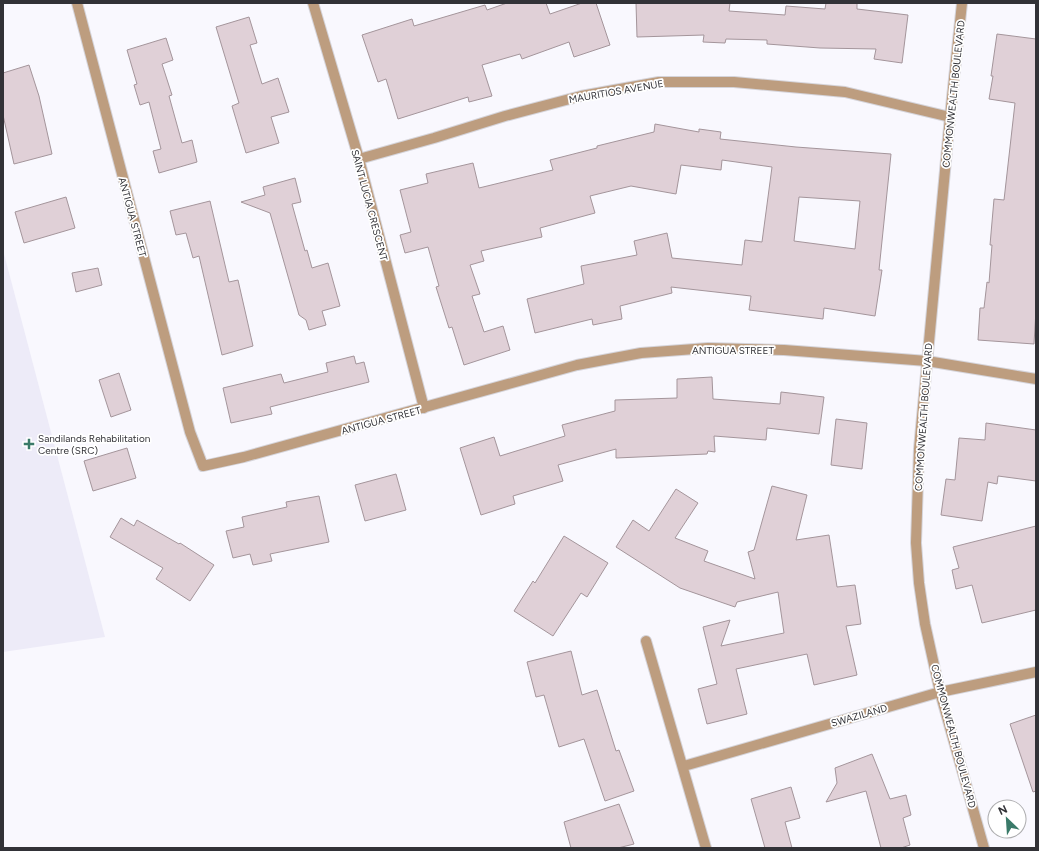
<svg xmlns="http://www.w3.org/2000/svg" width="1039" height="851" viewBox="0 0 1039 851" font-family="Figtree,sans-serif">
<rect width="100%" height="100%" fill="#f9f8fe"/>
<path fill="#edebf8" d="M3,250L105,637L3,652Z"/>
<path fill="#e0d0d7" stroke="#a4959b" fill-rule="evenodd" d="M507,3H546L550,14L582,3H596L610,45L574,57L569,42L522,59L520,54L482,65L492,96L469,102L468,97L398,119L386,79L378,82L362,35L412,19L414,26L485,5L487,10Z
M636,3H730L729,11L785,15L786,6L825,9L826,3H857V9L908,15L902,63L874,59L876,49L820,48L767,44V40L726,39L725,43L703,42L704,35L637,37Z
M249,17L257,43L250,45L262,84L278,78L289,112L271,117L279,143L246,153L232,106L239,103L216,27Z
M997,34L1036,39V310L1034,344L978,340L980,308H984L987,282L989,283L992,245H990L994,199L1004,200L1015,103L989,99L993,76H991Z
M166,38L173,60L162,64L172,95L169,96L182,143L192,140L197,162L159,173L153,151L161,149L149,102L140,105L134,85L137,84L127,50Z
M29,65L39,96L52,154L14,164L3,115V73Z
M655,124L699,132V129L721,132L720,139L796,147L891,154L879,270H882L875,316L824,308L823,319L749,310L751,296L671,287L672,293L620,306L622,319L593,325L592,319L535,333L527,299L584,284L581,266L637,255L634,241L667,233L672,258L742,265L745,240L762,242L772,167L722,160L721,170L681,165L676,194L631,186L590,196L595,213L540,228L542,237L481,251L484,261L470,265L480,294L472,296L484,332L503,326L510,350L464,365L452,327L449,328L436,287L439,286L428,247L405,253L400,235L411,232L400,190L428,183L426,174L473,163L479,188L553,170L550,160L597,148V146L654,132ZM799,197L860,201L855,249L794,241Z
M295,178L301,202L292,204L305,251L307,250L312,268L328,263L340,306L322,311L326,325L309,330L306,320L299,315L270,213L241,202L265,195L263,187Z
M66,197L75,228L24,243L15,212Z
M210,201L229,282L238,280L253,346L222,355L199,256L193,258L186,233L176,235L170,211Z
M98,268L102,285L76,292L72,273Z
M354,356L356,364L364,362L369,382L270,407L272,414L231,423L223,388L281,374L284,383L328,372L326,363Z
M119,373L131,410L111,417L99,380Z
M712,377L713,399L780,404L781,392L824,397L819,434L767,428L766,440L714,436L715,452L708,451L707,454L616,458V449L558,465L563,481L513,496L515,504L481,515L460,448L494,437L500,456L565,436L562,425L615,411V400L677,398V379Z
M836,419L867,423L862,469L831,465Z
M986,423L1036,430V481L998,476L997,484L988,482L982,521L941,515L946,479L955,480L959,438L985,440Z
M127,448L136,478L93,491L84,461Z
M396,474L406,510L365,521L355,485Z
M772,486L807,495L796,540L829,535L837,587L855,585L861,624L846,626L857,675L814,685L807,654L736,669L747,714L707,724L698,689L717,684L703,627L730,620L721,646L784,633L778,592L737,602L735,607L680,588L616,547L633,520L649,531L676,489L698,503L675,538L708,551L704,561L755,579L748,552L754,550Z
M319,496L329,542L270,554L272,561L253,565L250,554L233,558L226,531L244,527L242,517L287,507L286,502Z
M121,518L134,526L137,520L179,544L180,543L214,565L190,601L156,579L163,568L110,537Z
M1036,526V610L982,623L972,585L956,589L952,570L959,568L953,547Z
M564,536L608,563L587,597L581,593L553,636L514,611L533,581L535,583Z
M571,651L582,695L597,690L616,751L619,750L634,791L605,801L584,739L559,747L544,695L536,697L527,662Z
M1036,715V791L1033,792L1010,724Z
M872,754L890,799L906,795L911,815L903,818L910,845L901,848H881L866,791L826,802L837,783L835,768Z
M791,787L800,818L785,822L792,848H765L751,799Z
M619,804L634,844L618,848H571L564,822Z"/>
<g fill="none" stroke-linecap="round" stroke-linejoin="round">
<g stroke="#d5d4da" stroke-width="12">
<path id="minor" d="M77,3L190,432L203,466L244,457L577,365L641,353L708,348L784,350L927,361L1036,379
M313,3L359,159L424,408
M359,159L434,138L505,116L581,96L659,82H734L845,92L950,117
M646,641L706,848
M684,766L940,692L1036,672"/>
</g>
<g stroke="#d5d4da" stroke-width="12">
<path id="tertiary" d="M962,3L950,117L919,449L916,543L919,583L925,624L940,692L984,848"/>
</g>
<use href="#minor" stroke="#bd9d7f" stroke-width="10"/>
<use href="#tertiary" stroke="#bd9d7f" stroke-width="10"/>
</g>
<path fill="#3a7a69" stroke="#fff" stroke-width="1.5" d="M27 438h4v4h4v4h-4v4h-4v-4h-4v-4h4z"/>
<g text-anchor="middle" stroke-width="3.5" stroke-linejoin="round" paint-order="stroke">
<g font-size="10" fill="#323237" stroke="#fff">
<text transform="translate(616 91) rotate(-10)" y="4">MAURITIOS AVENUE</text>
<text transform="translate(953 94) rotate(-84)" y="4">COMMONWEALTH BOULEVARD</text>
<text transform="translate(370 205) rotate(75)" y="4">SAINT LUCIA CRESCENT</text>
<text transform="translate(133 217) rotate(75)" y="4">ANTIGUA STREET</text>
<text x="733" y="354">ANTIGUA STREET</text>
<text transform="translate(923 417) rotate(-86)" y="4">COMMONWEALTH BOULEVARD</text>
<text transform="translate(381 420) rotate(-15)" y="4">ANTIGUA STREET</text>
<text transform="translate(859 715) rotate(-16)" y="4">SWAZILAND</text>
<text transform="translate(954 736) rotate(75)" y="4">COMMONWEALTH BOULEVARD</text>
</g>
<g font-size="10" fill="#323237" stroke="#fff" text-anchor="start">
<text x="38" y="442">Sandilands Rehabilitation<tspan x="38" dy="12">Centre (SRC)</tspan></text>
</g>
</g>
<rect width="1039" height="851" fill="none" stroke="#323237" stroke-width="8"/>
<g transform="translate(1007 819) rotate(335)"><circle r="19" fill="#ffffff" stroke="#adadaf"/>
<path d="M0-3L7 15L0 10L-7 15Z" fill="#3a7a69"/>
<text y="-6" font-size="11" font-weight="bold" text-anchor="middle" fill="#323237">N</text>
</g>
</svg>
